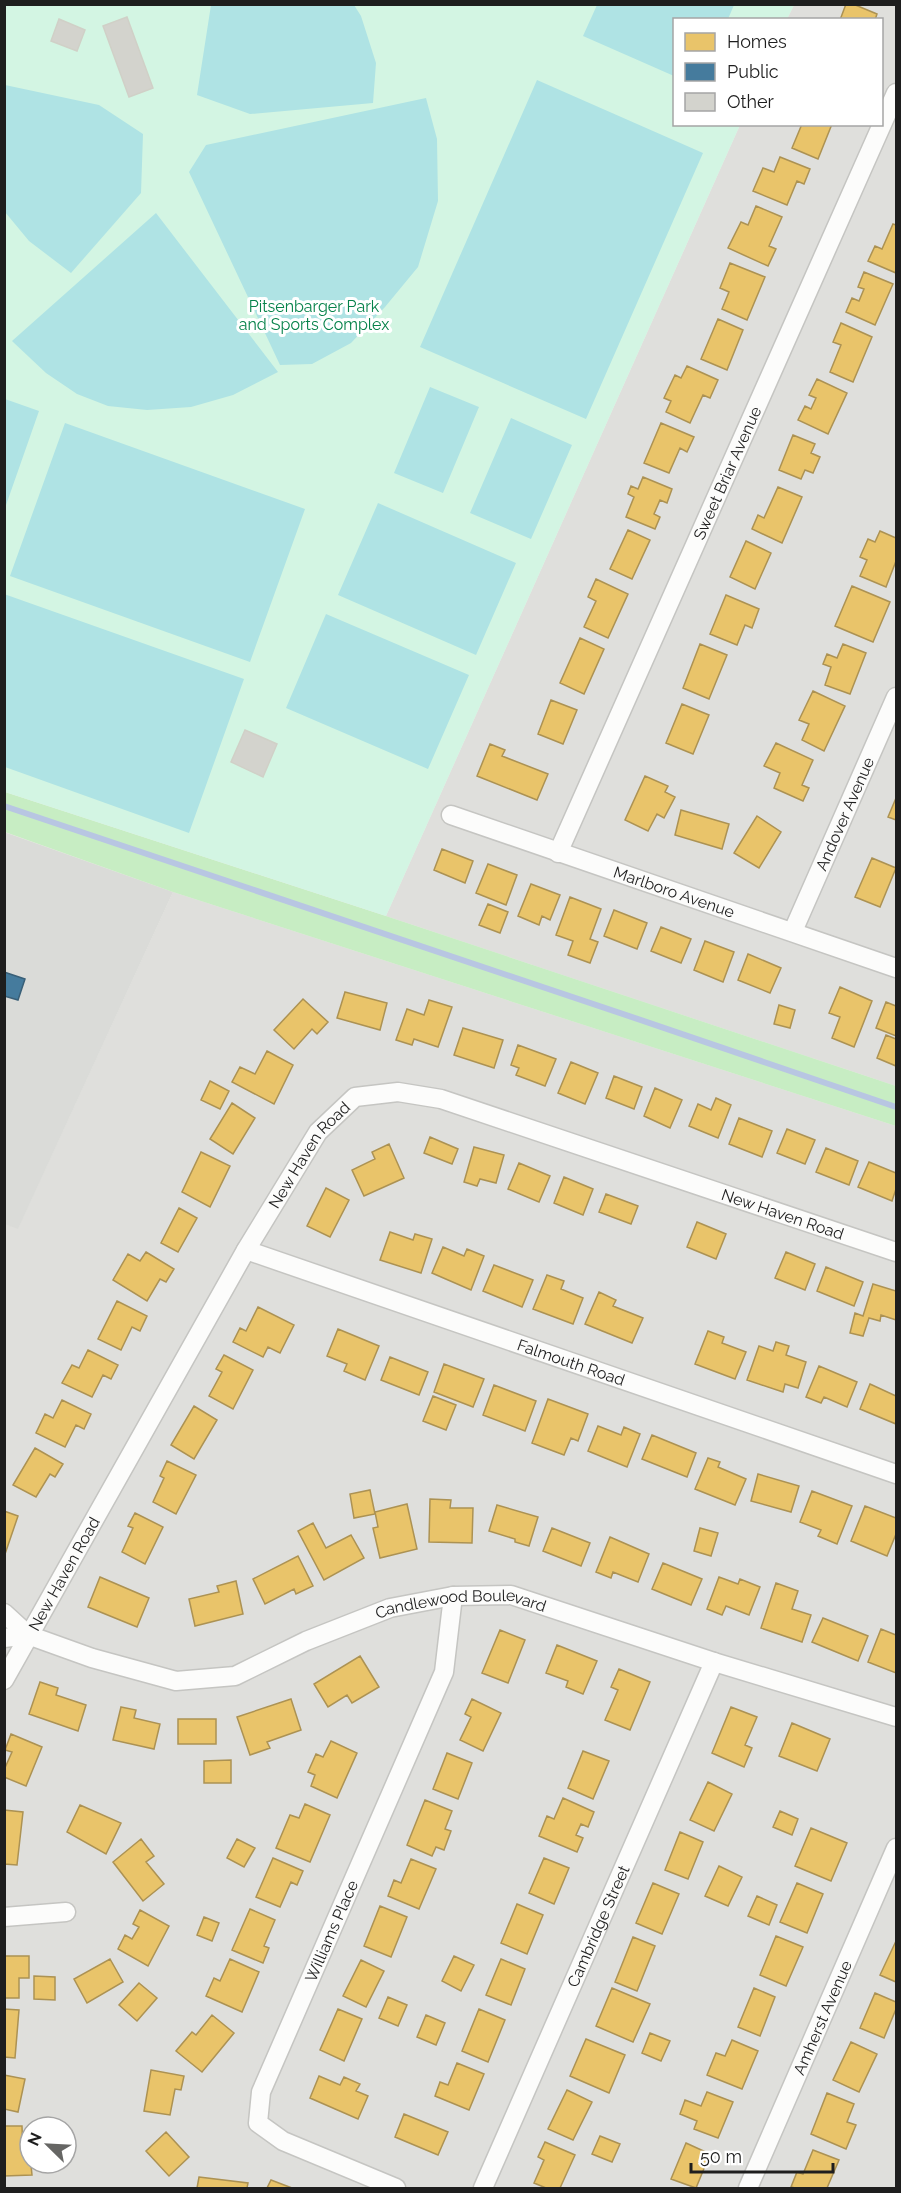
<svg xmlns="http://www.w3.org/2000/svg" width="901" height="2193" viewBox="0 0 901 2193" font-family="Raleway,sans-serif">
<rect width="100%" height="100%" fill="#ecede6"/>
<path fill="#dfdfdc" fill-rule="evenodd" d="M794,5H896V1086L386,916L740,125L882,124V20L787,19Z
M173,892L896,1126V2188H5L4,1224L18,1228ZM30,2127H66V2163H30Z"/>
<path fill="#dadbd8" d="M4,832L173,892L18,1229L4,1224Z"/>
<path fill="#c7edc3" d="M5,792L386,916L896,1086V1126L173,892L5,832Z"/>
<path fill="#d3f5e3" d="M5,5H794L787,19L674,20V124L740,125L386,916L5,792Z"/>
<path fill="#afe3e4" d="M211,5H354L361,16L376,63L373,103L250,114L197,95Z
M597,5V4L734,5L728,19L674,20V76L583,36Z
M537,80L703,153L586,419L420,347Z
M5,85L99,105L143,134L141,193L71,273L29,241L5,212Z
M426,98L437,139L438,201L418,267L385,307L351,343L312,364L280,365L189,172L206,145Z
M156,213L278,372L233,395L191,407L147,410L108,406L77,394L46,373L12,341Z
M430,387L479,407L443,493L394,473Z
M5,399L39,411L5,508L4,399Z
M511,418L572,445L531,539L470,513Z
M65,423L305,509L250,662L10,576Z
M378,503L516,563L476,655L338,595Z
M4,594L244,679L189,833L5,767Z
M326,614L469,675L428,769L286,708Z"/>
<path fill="#e9c46a" stroke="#ac9253" stroke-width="1.5" d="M846,4H853L877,14L875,20H840Z
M802,124H832L818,159L792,148Z
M780,157L810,169L804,184L797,181L787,205L753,191L763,168L774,172Z
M756,206L782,217L769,246L776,249L768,266L728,248L741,222L748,225Z
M893,224L896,225V273L868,261L875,246L882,249Z
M730,263L765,277L747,320L722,309L729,292L720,288Z
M864,272L893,284L875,325L846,312L852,298L859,301L864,289L858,287Z
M718,319L743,330L727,370L701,359Z
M841,323L872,337L853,382L830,372L841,345L833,342Z
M687,366L718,380L710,398L703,395L690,423L666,412L671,401L664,398L675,375L681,378Z
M817,379L847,393L828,434L798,420L805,406L811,409L816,398L809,395Z
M661,423L694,437L687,452L680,448L669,473L644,463Z
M793,435L815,444L811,453L820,457L813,473L805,470L801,479L779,470Z
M643,477L672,489L667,503L660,500L654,514L660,517L655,529L626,517L634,497L628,494L631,486L638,489Z
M778,487L802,497L782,543L752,529L758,515L764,518Z
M628,530L650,540L632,579L610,569Z
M880,531L896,538V561L886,587L860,576L867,560L860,557L868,539L875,542Z
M746,541L771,553L755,589L730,577Z
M596,579L628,594L608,638L584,627L596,601L588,597Z
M852,586L890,602L873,642L835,626Z
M726,595L759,609L752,628L745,625L737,645L710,634Z
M580,638L604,649L584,694L560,683Z
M700,644L727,655L709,699L683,688Z
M843,644L866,653L850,694L825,685L831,667L823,664L827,654L837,658Z
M813,691L845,706L824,751L802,740L809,724L799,720Z
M551,700L577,710L563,744L538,734Z
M682,704L709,715L693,754L666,743Z
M776,743L813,760L802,785L809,788L803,801L774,788L780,773L764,766Z
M490,744L505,750L502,756L548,774L537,800L477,776Z
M645,776L668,786L665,792L675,797L664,818L657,814L648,831L625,820Z
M896,798V820L888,817Z
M681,810L729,824L722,849L675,835Z
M757,816L781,832L759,868L734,853Z
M442,849L473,861L465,883L434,870Z
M872,858L896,868L880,907L855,897Z
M488,864L517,875L506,905L476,893Z
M531,884L560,895L550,920L542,916L539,925L518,916Z
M570,897L601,909L590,939L598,942L590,963L568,955L573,941L556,935Z
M488,904L508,912L500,933L479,925Z
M614,910L647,923L637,949L604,936Z
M661,927L691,939L681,963L651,951Z
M705,941L734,952L723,982L694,970Z
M748,954L781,968L770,993L738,980Z
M840,987L872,1001L854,1047L832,1038L840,1017L829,1013Z
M345,992L387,1003L380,1030L337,1018Z
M303,999L328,1022L317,1034L312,1029L294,1049L274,1030Z
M429,1000L452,1007L438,1047L414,1039L412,1045L396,1040L407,1009L424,1015Z
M886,1002L896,1006V1036L876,1028Z
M779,1005L795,1010L790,1028L774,1024Z
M463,1028L503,1040L494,1068L454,1055Z
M886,1035L896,1039V1066L877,1058Z
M518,1045L556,1059L545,1086L516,1075L519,1068L511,1065Z
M267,1051L293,1065L274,1104L232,1082L240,1067L255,1074Z
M571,1062L598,1073L585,1104L558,1093Z
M614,1076L642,1087L634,1109L606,1098Z
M210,1081L229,1091L220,1109L201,1100Z
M655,1088L682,1100L670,1128L644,1116Z
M716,1098L731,1105L718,1138L689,1126L698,1104L711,1110Z
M232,1103L255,1118L233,1154L210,1139Z
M739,1118L772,1131L762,1157L729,1144Z
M787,1129L815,1140L805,1164L777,1153Z
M430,1137L458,1149L452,1164L424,1153Z
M389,1144L404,1178L364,1196L352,1170L375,1159L372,1152Z
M474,1147L504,1155L496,1183L480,1179L477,1186L464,1182Z
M826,1148L858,1161L849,1185L816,1172Z
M201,1152L230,1166L210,1207L182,1192Z
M869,1162L896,1173V1189L892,1201L858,1187Z
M519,1163L550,1176L539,1202L508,1189Z
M564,1177L593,1189L583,1215L554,1203Z
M326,1188L349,1200L330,1237L307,1226Z
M606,1194L638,1206L631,1224L599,1212Z
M179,1208L197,1218L178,1252L161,1243Z
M697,1222L726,1234L716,1259L687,1247Z
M390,1232L413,1240L415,1234L432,1239L421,1273L380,1260Z
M443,1247L464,1256L467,1249L484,1256L471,1290L432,1273Z
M146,1252L174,1269L166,1282L160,1279L147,1301L113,1280L128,1254L140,1261Z
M786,1252L815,1264L805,1290L775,1278Z
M494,1265L533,1280L522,1307L483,1291Z
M826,1267L863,1282L854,1306L817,1291Z
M547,1275L564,1281L561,1289L583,1298L573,1324L533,1309Z
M873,1284L896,1291V1320L881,1315L880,1321L869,1318L863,1336L850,1333L855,1313L863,1316Z
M599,1292L616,1300L613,1306L643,1318L632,1343L585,1324Z
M117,1301L147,1316L140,1331L132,1327L121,1350L98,1339Z
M258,1307L294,1325L280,1353L268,1347L263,1357L233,1342L240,1328L246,1331Z
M338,1329L379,1346L365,1380L344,1371L347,1364L327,1356Z
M708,1331L724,1337L722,1343L746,1352L735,1379L695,1364Z
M776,1342L789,1346L786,1355L806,1362L798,1388L785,1384L783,1392L747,1380L759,1346L773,1351Z
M88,1350L118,1365L111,1379L103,1375L92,1397L62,1383L72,1365L79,1368Z
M224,1355L253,1370L233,1409L209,1396L222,1372L216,1369Z
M390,1357L428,1372L419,1395L381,1380Z
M444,1364L484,1379L473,1407L434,1392Z
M819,1366L857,1382L847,1407L824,1397L821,1403L806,1397Z
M870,1384L896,1396V1424L860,1409Z
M494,1385L536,1401L525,1431L483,1415Z
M433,1396L456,1405L446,1430L423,1421Z
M548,1399L588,1414L578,1441L571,1438L564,1455L532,1443Z
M62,1400L91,1414L84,1429L76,1425L65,1447L36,1433L45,1414L53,1418Z
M194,1406L217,1420L194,1459L171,1445Z
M598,1426L621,1435L624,1427L640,1434L627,1467L588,1451Z
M652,1435L696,1453L687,1477L642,1459Z
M35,1448L63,1464L55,1477L50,1474L36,1497L13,1485Z
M708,1458L720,1462L718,1467L746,1479L735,1505L695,1489Z
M167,1461L196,1475L176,1514L153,1502L164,1478L160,1476Z
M758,1474L799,1486L791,1512L751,1501Z
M370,1490L375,1514L354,1518L350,1494Z
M812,1491L852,1506L837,1544L818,1536L821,1530L800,1522Z
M430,1499L451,1500L450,1508H473L472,1543L429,1542Z
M407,1504L417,1549L380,1558L373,1528L378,1527L375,1512Z
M497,1505L538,1517L529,1546L515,1542V1539L489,1531Z
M865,1506L896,1518V1534L887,1556L851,1541Z
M4,1511L18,1516L4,1557Z
M135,1513L163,1527L145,1564L122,1552L133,1528L128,1526Z
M313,1523L326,1548L351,1535L364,1558L324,1580L298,1531Z
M552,1528L590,1543L581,1566L543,1551Z
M700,1528L718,1533L711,1556L694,1551Z
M610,1537L649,1554L638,1582L613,1572L611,1578L596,1572Z
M298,1556L313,1586L296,1594L294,1589L265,1604L253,1579Z
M663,1563L702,1579L691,1605L652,1589Z
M100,1577L149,1598L137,1627L88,1607Z
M719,1577L738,1584L740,1579L760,1587L749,1615L726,1606L722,1615L707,1609Z
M236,1581L243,1614L195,1626L189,1599L219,1592L217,1586Z
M776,1583L798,1591L792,1609L811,1615L802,1642L761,1628Z
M823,1618L868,1636L858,1661L812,1642Z
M881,1629L896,1635V1673L868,1662Z
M500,1630L525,1640L508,1683L482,1673Z
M557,1645L597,1661L583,1694L566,1687L568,1681L546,1673Z
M360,1656L379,1687L352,1703L347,1695L328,1707L314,1684Z
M619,1669L650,1682L630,1730L605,1720L618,1690L611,1687Z
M40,1682L58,1688L56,1695L86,1705L78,1731L29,1714Z
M291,1699L301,1730L267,1742L270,1748L250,1755L237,1717Z
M472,1699L501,1713L483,1751L460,1740L471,1717L465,1714Z
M121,1707L136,1710L134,1718L160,1724L154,1749L113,1740Z
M731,1707L757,1717L745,1745L752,1748L744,1767L712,1753Z
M178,1719H216V1744H178Z
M792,1723L830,1739L817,1771L779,1756Z
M11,1734L42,1747L26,1786L4,1777V1770L12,1752L5,1750Z
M331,1741L357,1753L337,1798L311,1786L315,1775L308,1772L316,1754L323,1757Z
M583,1751L609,1761L593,1799L568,1788Z
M447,1753L472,1763L458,1799L433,1789Z
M231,1760V1783H204V1761Z
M708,1782L732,1794L714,1831L690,1820Z
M563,1798L594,1812L588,1827L581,1824L576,1835L583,1838L577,1852L539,1836L547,1816L554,1819Z
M425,1800L452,1811L445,1829L451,1831L444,1850L436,1847L432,1856L407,1845Z
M305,1804L330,1815L310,1862L276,1848L290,1815L299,1818Z
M80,1805L121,1823L106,1854L67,1832Z
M4,1810L23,1812L17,1865L4,1864Z
M780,1811L798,1819L792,1835L773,1827Z
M811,1828L847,1843L831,1881L795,1866Z
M680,1832L703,1842L688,1879L665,1870Z
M141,1839L154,1856L146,1862L164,1884L143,1901L113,1862Z
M237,1839L255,1848L244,1867L227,1858Z
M273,1858L303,1871L297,1885L291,1882L280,1907L256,1897Z
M544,1858L569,1868L554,1904L529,1893Z
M411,1859L436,1869L419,1909L388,1896L394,1880L401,1883Z
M719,1866L742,1877L728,1906L705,1896Z
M653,1883L679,1894L662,1934L636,1923Z
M797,1883L823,1894L807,1933L780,1922Z
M757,1896L777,1905L769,1925L748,1916Z
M517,1904L543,1915L527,1954L501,1943Z
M380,1906L407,1917L391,1957L364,1946Z
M250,1909L275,1920L264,1946L269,1948L263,1963L232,1950Z
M140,1910L169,1926L148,1966L118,1949L125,1935L132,1939L139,1927L133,1924Z
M204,1917L219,1923L212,1941L197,1935Z
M776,1936L803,1947L786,1986L760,1975Z
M633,1937L655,1946L637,1991L615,1982Z
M896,1941V1982L880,1975Z
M4,1956H29V1978H19V1998H4Z
M454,1956L474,1965L461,1991L442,1981Z
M110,1959L123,1982L87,2003L74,1979Z
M230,1959L259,1972L242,2012L206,1996L214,1978L220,1981Z
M501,1959L525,1969L511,2005L486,1995Z
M361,1960L384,1971L366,2007L343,1996Z
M34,1976L55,1977V2000L34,1999Z
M139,1983L157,1998L137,2021L119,2005Z
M612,1988L650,2004L633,2042L596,2026Z
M754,1988L775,1997L760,2036L738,2027Z
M875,1993L896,2002V2009L884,2038L860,2028Z
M388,1997L407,2005L398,2026L379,2018Z
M4,2009L19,2010L15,2058L4,2057Z
M338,2009L362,2019L344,2061L320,2050Z
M479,2009L505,2020L488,2062L462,2051Z
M212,2015L234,2033L202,2072L176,2051L192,2032L196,2035Z
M426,2015L445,2023L436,2045L417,2037Z
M650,2033L670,2041L661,2061L642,2053Z
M586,2039L625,2055L609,2093L570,2076Z
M732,2040L758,2051L742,2089L707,2075L716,2053L725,2056Z
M851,2042L877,2054L859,2092L833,2080Z
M457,2063L484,2074L469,2110L435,2096L440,2082L448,2085Z
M151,2070L184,2076L181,2090L175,2089L170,2115L144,2111Z
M4,2075L25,2079L18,2112L4,2109Z
M319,2076L340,2085L344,2077L360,2084L356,2091L368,2096L358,2119L310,2098Z
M567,2090L592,2102L573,2140L548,2129Z
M707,2092L733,2102L718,2138L694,2129L697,2121L680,2114L685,2100L701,2106Z
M827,2093L854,2104L847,2122L856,2125L846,2149L811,2134Z
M404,2114L448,2132L438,2155L395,2137Z
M4,2126H22L23,2155H30L32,2175L4,2176Z
M166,2132L189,2157L169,2176L146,2151Z
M600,2136L620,2144L612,2162L592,2154Z
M545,2142L575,2155L560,2188H546L534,2183L544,2160L538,2157Z
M686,2143L710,2154L696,2188L671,2179Z
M813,2150L839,2160L827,2188H795L791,2187L797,2172L803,2174Z
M199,2177L248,2183L247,2188H197Z
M271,2180L292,2188H267Z"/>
<path fill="#457b9d" stroke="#395f77" stroke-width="1.5" d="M4,972L25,979L18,1000L4,996Z"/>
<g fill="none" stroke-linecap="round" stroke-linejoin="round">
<path stroke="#b8c6e2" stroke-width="6" d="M4,806C303,904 599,1006 896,1107"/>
</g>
<path fill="#d3d3cd" stroke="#d0d0c7" stroke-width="1.5" d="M127,17L153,88L129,97L103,26Z
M59,19L85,30L77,51L51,41Z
M245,730L277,744L263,777L231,762Z"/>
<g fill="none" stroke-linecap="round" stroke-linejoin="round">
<g stroke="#c5c5c2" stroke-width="21">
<g id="minor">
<path id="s1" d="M451,815L896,968"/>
<path id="s2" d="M558,853L896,93"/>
<path id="s3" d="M793,931L896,697"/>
<path id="s4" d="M246,1250L896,1474"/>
<path id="s5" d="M4,1613L28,1635L92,1658L176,1681L235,1676L306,1641L390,1608L453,1596L511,1595L714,1662L896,1717"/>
<path d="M4,1638L28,1635"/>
<path id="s6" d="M4,1680L246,1250L318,1132L355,1097L398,1092L441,1099L896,1252"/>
<path d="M4,1917L66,1912"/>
<path id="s7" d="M396,2188L283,2141L258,2123L261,2092L444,1672L453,1596"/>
<path id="s8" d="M483,2188L714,1662"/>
<path id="s9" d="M748,2188L896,1848"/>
</g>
</g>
<use href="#minor" stroke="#fcfcfb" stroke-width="18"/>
</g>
<g text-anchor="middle" stroke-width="6" stroke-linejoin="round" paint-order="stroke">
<g font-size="16" fill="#06824a" stroke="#fff">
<text x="314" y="312">Pitsenbarger Park<tspan x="314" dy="18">and Sports Complex</tspan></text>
</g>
<g font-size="16" fill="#1e1e1e" stroke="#fff">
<text dy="6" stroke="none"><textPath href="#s2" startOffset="416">Sweet Briar Avenue</textPath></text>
<text dy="6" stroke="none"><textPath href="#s3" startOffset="128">Andover Avenue</textPath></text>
<text dy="6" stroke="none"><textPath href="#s1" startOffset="236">Marlboro Avenue</textPath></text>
<text dy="6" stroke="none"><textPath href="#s6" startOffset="608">New Haven Road</textPath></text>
<text dy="6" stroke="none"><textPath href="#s6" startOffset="1130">New Haven Road</textPath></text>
<text dy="6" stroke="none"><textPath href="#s4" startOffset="344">Falmouth Road</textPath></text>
<text dy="6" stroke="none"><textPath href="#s6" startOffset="122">New Haven Road</textPath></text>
<text dy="6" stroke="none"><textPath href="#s5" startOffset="488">Candlewood Boulevard</textPath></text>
<text dy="6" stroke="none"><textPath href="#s8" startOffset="286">Cambridge Street</textPath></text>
<text dy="6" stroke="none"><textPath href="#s7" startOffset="360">Williams Place</textPath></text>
<text dy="6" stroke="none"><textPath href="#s9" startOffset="186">Amherst Avenue</textPath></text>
</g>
</g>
<rect width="901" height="2193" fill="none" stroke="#1e1e1e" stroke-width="12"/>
<rect x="673" y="18" width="210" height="108" fill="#ffffff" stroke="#a5a5a5" stroke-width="1.5"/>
<rect x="685" y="33" width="30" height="18" fill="#e9c46a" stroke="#a5a5a5" stroke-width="1.5"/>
<text x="727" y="48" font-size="18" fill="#1e1e1e">Homes</text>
<rect x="685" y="63" width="30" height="18" fill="#457b9d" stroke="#a5a5a5" stroke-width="1.5"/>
<text x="727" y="78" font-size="18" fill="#1e1e1e">Public</text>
<rect x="685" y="93" width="30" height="18" fill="#d3d3cd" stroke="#a5a5a5" stroke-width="1.5"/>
<text x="727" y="108" font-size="18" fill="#1e1e1e">Other</text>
<g transform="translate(48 2145) rotate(294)"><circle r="28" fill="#ffffff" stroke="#a5a5a5" stroke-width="1.5"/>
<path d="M0-4.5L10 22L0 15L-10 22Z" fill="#666664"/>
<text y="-9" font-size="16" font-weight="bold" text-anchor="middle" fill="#1e1e1e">N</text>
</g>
<path d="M691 2163v9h142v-9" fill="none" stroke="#1e1e1e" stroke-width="3"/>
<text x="700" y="2163" font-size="18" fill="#1e1e1e" stroke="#ffffff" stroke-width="4.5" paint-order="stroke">50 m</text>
</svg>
